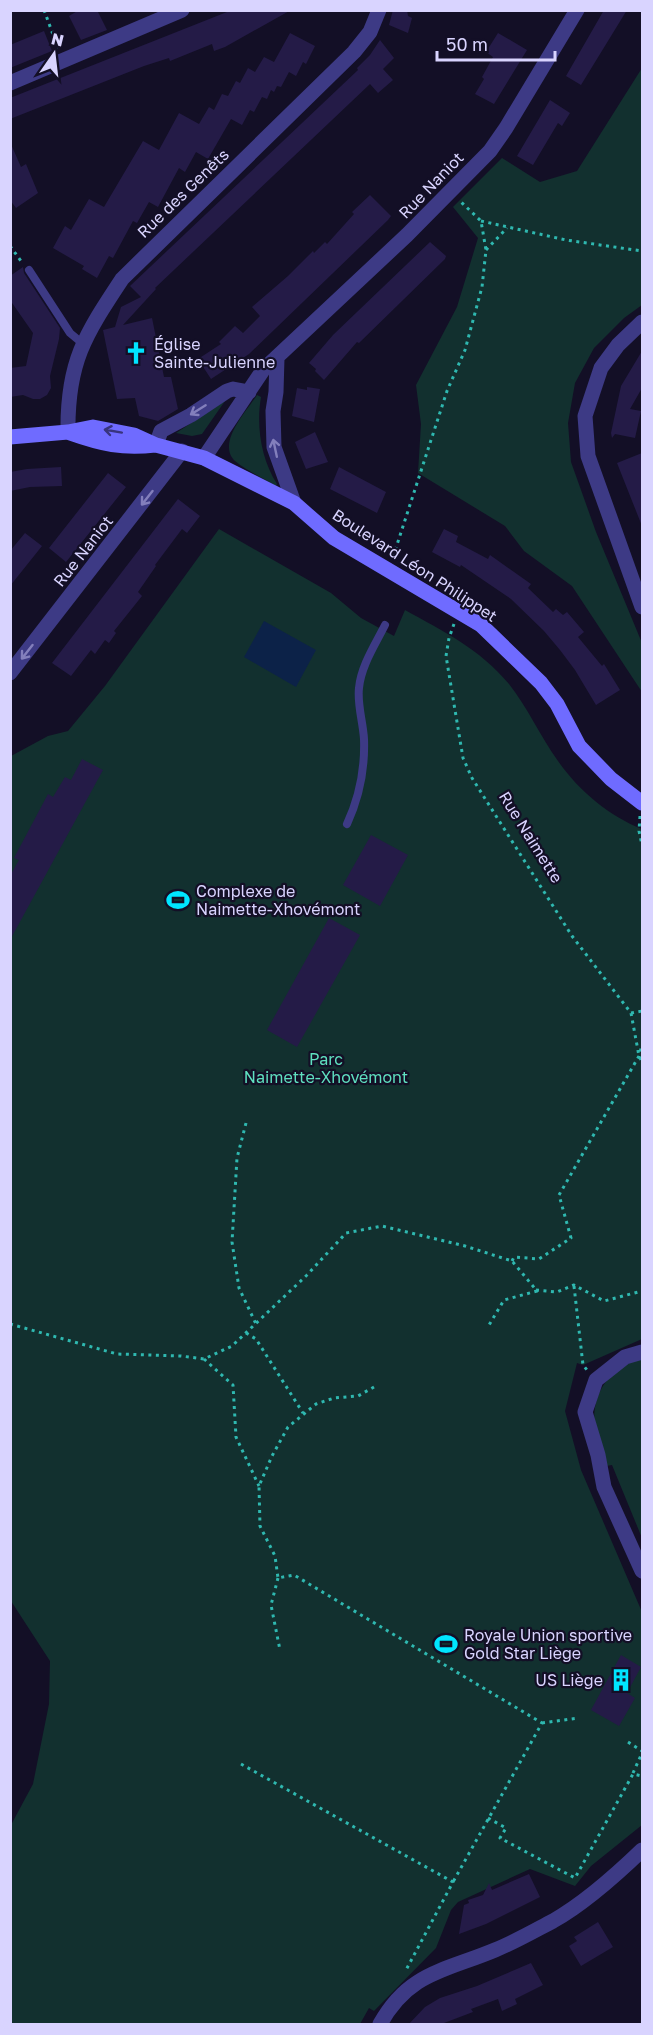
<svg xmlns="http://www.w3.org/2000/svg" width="653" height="2035" viewBox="0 0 653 2035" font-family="'Golos Text',sans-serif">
<rect width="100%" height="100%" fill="#130f26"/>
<path fill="#12302f" d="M642,68V305L624,318L594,348L575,383L568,423L571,462L596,532L642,643V692L572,586L524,551L505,526L418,473L421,424L416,385L457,307L478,238L453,207L502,158L540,182L577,171Z
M257,395L261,397C256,426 261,459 277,484L276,486C263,478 247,471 235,461C216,443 247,411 257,395Z
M225,401L202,434L192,436L176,433Z
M219,529L331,593L361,618L394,636L405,610C443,631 480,649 509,684C528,708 540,736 558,761C579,791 609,816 642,829V1339L583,1365L577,1363L565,1411L581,1470L642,1612V1825L591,1866L575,1886L530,1869L458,1902L451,1910L436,1948L374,2011L369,2008L360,2024H11V1825L33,1784L49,1704L50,1661L11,1601V756L48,736L68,731L105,686Z
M642,1358V1538L612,1465L606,1466C602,1454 596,1442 595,1429C590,1395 609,1367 642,1358Z"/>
<path fill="#0c2248" d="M264,621L316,650L296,687L244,657Z"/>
<path fill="#241b47" d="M79,10H97L107,30L81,40L69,16Z
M232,10H291L225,47L214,51L212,44L170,61L169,58L144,66L10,119V98Z
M393,10H407L408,16L412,18L408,33L389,25Z
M604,10H627L581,85L566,76Z
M44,31L52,51L10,68V45Z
M290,33L315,46L306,64L303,62L296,76L289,72L281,87L277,86L274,92L271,90L267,99L262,97L254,112L250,110L242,125L231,119L208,159L196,152L185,172L179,168L158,207L149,202L137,223L133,221L113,258L109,256L97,278L82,269L84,266L53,248L65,226L71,230L89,199L104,207L143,141L159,150L179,113L199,124L209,107L214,110L222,94L228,96L236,81L240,83L248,68L255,72L264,57L274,62Z
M498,33L527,50L494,104L475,94L484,79L482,77L493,57L486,52Z
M380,40L394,58L383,69L393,80L378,93L370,84L155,288L156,289L123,325L152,318L164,377H171L178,409L158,421L139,416L135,398L117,399L103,330L115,327L121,307L141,297L130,286L358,70L357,68L370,55Z
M550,100L570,113L562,126L558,123L533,165L517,156Z
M10,142L21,167L26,164L38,193L16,208L10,200Z
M370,195L391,216L388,220L249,354L211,379L198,359L221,344L219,342L235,326L243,333L260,316L252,307L288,276L313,251L314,253L325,242L327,244L354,214L352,212Z
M430,242L446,256L445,259L359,343L357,342L324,380L315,371L316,369L309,363L333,335Z
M23,267L24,273L60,328L59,339L50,376L51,388L47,395L40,399H33L23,395L10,397V368L26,366L33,333L10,300V276Z
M642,351V388L630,409L641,411L635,438L615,434L612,438L611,433L621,386Z
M307,387L320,389L314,422L292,416L297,388L307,390Z
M315,432L328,462L306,469L295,442Z
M642,453V526L617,463Z
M61,467L62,486L30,487L10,491V472L27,469Z
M339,467L386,492L377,513L330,489Z
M108,473L126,487L66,562L49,548Z
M178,499L200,516L187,533L182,529L155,565L156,566L138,592L142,596L114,631L116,633L109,643L105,640L95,654L91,650L71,676L52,663Z
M444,529L458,536L456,542L488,559L490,555L531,584L528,588L553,612L556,609L563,615L567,612L584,632L578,637L602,666L604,664L620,690L596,705L575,670L560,650L544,631L511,599L461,565L460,567L432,552Z
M25,533L42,546L10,586V551Z
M82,759L103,770L10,940V876L19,860L14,858L48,794L53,797L65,777L71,780Z
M371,835L408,855L380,906L343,885Z
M329,918L360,935L297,1047L267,1030Z
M621,1655L641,1667L627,1693L635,1698L619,1726L591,1710Z
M529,1874L540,1897L486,1924L459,1934L464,1905L469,1903L468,1900L483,1895L489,1883L492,1890Z
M598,1922L613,1947L581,1966L569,1946L577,1941L574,1937Z
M531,1963L543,1985L515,1999L517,2004L502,2011L498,1999L471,2009L473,2012L444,2023V2025H408L425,2007L440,1998L477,1986Z"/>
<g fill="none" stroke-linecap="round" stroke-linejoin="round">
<path stroke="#2fb8b0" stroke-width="3" stroke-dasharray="3 4.5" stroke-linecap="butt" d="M44,10L58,48
M481,221L566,240L642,251
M10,246L21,261
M486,250L507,228
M393,557L447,391L465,350L482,287L486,250L481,221L460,201
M454,624L449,638L446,656L463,758L472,778L572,936L631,1013L639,1056L642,1062
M640,816L639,831L642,845
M631,1013L642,1011
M246,1123L237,1158L232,1242L239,1288L256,1324
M512,1261L514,1257L539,1259L571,1238L559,1195L639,1056L642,1045
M574,1286L583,1365L587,1370
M536,1290L557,1292L574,1285L604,1301L642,1291
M10,1324L117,1354L181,1356L204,1359L232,1346L307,1275L346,1233L382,1226L465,1246L512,1261L537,1291L504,1300L489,1325
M246,1333L256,1339L303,1413
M204,1359L233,1385L236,1437L259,1486
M374,1387L358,1396L334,1398L316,1404L288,1427L272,1456L259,1486L260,1526L275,1556L278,1578L294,1575L542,1723L453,1882
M278,1578L271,1605L280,1650
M542,1723L579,1718
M628,1742L642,1751
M241,1764L453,1882L406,1970
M633,1773L642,1753
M488,1818L506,1828L500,1838L575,1878L633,1774L642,1776"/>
<path stroke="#3d3a85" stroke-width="8" d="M29,270L70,333L82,343
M347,824C359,798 365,767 364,739C363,722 357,704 359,688C361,666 375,645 385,625"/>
<path stroke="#3d3a85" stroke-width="15" d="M10,83L182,10
M642,322L618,345L601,368L585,416L588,456L642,607
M277,358L276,392L273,411L274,447L294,503
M68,432C67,362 85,335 122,279L354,52L370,32L379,10
M156,445L161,431L191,415L227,391L233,389L249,392
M204,458L263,370L407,235L490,151L506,128L577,10
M10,673L182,451
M642,1352L625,1357L596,1380L585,1412L598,1455L604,1487L642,1571
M380,2024C409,1972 445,1971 495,1950C515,1942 534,1931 553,1921C585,1903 615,1876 642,1850"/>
<path stroke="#6f6bff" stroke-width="15" d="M70,433C101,444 123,449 155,445
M10,437L68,432L93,427L134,435L156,445L204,458L294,503L334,538L481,625L541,683L557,704L579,746L611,779L642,803"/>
</g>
<defs><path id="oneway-shaft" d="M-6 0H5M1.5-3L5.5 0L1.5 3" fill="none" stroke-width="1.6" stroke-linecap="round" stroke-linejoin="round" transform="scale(1.5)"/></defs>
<g stroke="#837fbc">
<use href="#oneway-shaft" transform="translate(198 410) rotate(148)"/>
<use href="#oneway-shaft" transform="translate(275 448) rotate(-102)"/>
<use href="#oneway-shaft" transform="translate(147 498) rotate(128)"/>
<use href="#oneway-shaft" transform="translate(27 652) rotate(128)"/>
</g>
<use stroke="#38347d" href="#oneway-shaft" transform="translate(113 431) rotate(-170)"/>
<defs>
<g id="church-bare" transform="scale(1.8)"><path d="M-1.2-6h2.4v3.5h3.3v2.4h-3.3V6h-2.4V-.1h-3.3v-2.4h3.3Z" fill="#00e5ff" stroke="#130f26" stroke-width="2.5" paint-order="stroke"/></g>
<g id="stadium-bare" transform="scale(1.8)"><path d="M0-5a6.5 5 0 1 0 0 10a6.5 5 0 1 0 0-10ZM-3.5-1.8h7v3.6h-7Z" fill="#00e5ff" stroke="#130f26" stroke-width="2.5" paint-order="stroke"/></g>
<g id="building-bare" transform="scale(1.8)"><path d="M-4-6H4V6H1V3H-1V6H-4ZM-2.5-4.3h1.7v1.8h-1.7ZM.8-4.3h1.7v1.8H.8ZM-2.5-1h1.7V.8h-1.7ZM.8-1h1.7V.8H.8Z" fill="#00e5ff" stroke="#130f26" stroke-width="2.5" paint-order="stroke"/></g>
</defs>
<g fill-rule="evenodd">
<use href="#church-bare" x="136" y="353"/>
<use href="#stadium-bare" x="178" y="900"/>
<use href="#stadium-bare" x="446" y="1644"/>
<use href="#building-bare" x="621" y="1680"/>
</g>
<g text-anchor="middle" stroke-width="4.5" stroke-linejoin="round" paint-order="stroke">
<g font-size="16" fill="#d9d4ff" stroke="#130f26">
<text transform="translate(431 185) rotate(-46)" y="6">Rue Naniot</text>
<text transform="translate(183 193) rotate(-44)" y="6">Rue des Genêts</text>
<text transform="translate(83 551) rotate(-52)" y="6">Rue Naniot</text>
<text transform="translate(415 565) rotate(33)" y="6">Boulevard Léon Philippet</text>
<text transform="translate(531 837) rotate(58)" y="6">Rue Naimette</text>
</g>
<g font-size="16" fill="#d9d4ff" stroke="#130f26" text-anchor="start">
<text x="154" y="350">Église<tspan x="154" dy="18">Sainte-Julienne</tspan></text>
<text x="196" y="897">Complexe de<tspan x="196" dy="18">Naimette-Xhovémont</tspan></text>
<text x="464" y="1641">Royale Union sportive<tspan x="464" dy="18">Gold Star Liège</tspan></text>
<text x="603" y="1686" text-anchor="end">US Liège</text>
</g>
<g font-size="16" fill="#5fe0c0" stroke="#130f26">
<text x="326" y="1065">Parc<tspan x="326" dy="18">Naimette-Xhovémont</tspan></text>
</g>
</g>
<rect width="653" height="2035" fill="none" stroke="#d9d4ff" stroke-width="24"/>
<g transform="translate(54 54) rotate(14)" stroke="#130f26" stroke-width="4.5" paint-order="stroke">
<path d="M0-4.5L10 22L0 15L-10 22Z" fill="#d9d4ff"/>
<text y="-9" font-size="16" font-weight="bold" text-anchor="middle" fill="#d9d4ff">N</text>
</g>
<path d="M437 51v9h118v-9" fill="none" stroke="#d9d4ff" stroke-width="3"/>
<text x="446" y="51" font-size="18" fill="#d9d4ff" stroke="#130f26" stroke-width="4.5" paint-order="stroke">50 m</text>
</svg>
